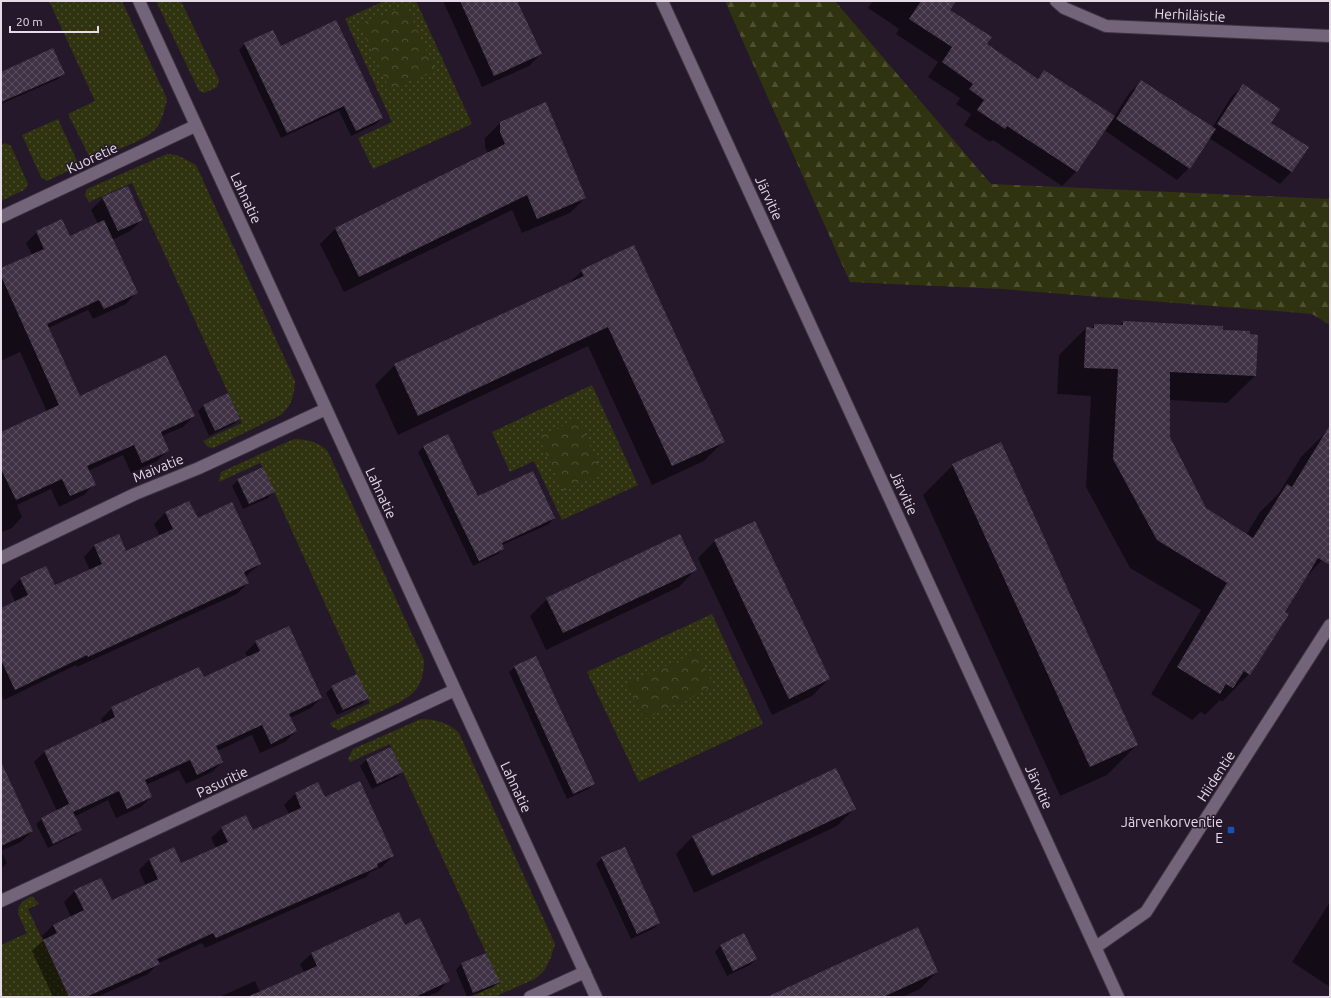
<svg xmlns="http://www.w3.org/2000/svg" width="1331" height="998" viewBox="0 0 1331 998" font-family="Ubuntu,sans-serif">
<defs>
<pattern id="grass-dots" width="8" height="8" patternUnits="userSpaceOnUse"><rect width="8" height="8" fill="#30330f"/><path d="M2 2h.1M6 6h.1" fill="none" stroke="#4e5032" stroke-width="1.8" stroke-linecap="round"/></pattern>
<pattern id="forest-firs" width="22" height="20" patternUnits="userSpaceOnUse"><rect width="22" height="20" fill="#30330f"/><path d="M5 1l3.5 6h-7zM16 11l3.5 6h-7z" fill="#4e5032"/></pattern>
<pattern id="park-crowns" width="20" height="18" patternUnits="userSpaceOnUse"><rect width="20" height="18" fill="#30330f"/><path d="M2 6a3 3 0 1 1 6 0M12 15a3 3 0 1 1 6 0" fill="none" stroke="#4e5032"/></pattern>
<pattern id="building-cross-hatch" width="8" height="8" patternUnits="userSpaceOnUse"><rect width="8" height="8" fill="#403245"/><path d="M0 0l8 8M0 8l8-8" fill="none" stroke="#5b4f60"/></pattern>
</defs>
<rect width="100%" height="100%" fill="#25182a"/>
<path fill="url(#grass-dots)" d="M49,1H122L167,99C165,108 163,117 158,126C149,140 112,151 97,158L89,156L68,114L95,101Z
M156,1H181L219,80L217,87L204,93L199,91Z
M384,1H416L472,124L373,169L358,138L392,122L345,19Z
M58,119L77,161L74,168L47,181L41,177L22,135Z
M5,143L11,146L28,184L24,190L1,201V145Z
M167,154L177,155L196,165L295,381C294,395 292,405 281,415L213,448L208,447L203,441L242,423L132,183L89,202L85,195L87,189Z
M592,385L638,485L562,520L534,461L510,472L492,432Z
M294,439C306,439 320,442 328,452L424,660C424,671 422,684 414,692C403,704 355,722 339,730L332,727L330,723L370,703L263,467L260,463L219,482V480L221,472Z
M712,614L763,724L639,782L587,672Z
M421,719C434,719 450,723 459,733L555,944L551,957L544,971L535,979L494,997H471L500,983L390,744L350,762L348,759L353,749Z
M32,896L39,904L28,909L69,997H1V945L27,933C19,916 10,906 32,896Z"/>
<path fill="url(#forest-firs)" d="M725,1H835L991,184L1330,199V325L1312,314L1002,289L850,282Z"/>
<path fill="url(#park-crowns)" d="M406,5L435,70L390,90L360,25Z
M578,419L602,473L563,491L538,436Z
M698,651L714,687L644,719L627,684Z"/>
<path fill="#0007" d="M443,1H516L541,54L529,66L482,87Z
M873,1H955L949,11L986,45L1037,79L1044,71L1114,117L1129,93L1141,82L1212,128L1231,97L1243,86L1270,123L1307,147L1291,172L1280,184L1209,138L1189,168L1177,180L1104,130L1077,171L1062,186L993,140L990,142L964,125L971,114L956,104L960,98L928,77L938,62L896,34L899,29L868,8Z
M245,44L281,48L382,118L376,124L351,136L339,111L281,138L239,50Z
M1,73H64L58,79L1,104Z
M500,123L585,198L570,213L522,233L512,210L344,292L320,244L335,229L488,154L485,147V138Z
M103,198L142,220L130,231L112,240L136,293L126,304L93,319L88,310L48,328L79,397L194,416L183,427L162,436L168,450L157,461L131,473L123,455L88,471L94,484L84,495L59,507L51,489L17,505L22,517L12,528L1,532V434L47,412L20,352L1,361V269L32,255L26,243L37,232L70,238L98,224L91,210Z
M582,271L724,441L704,461L652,485L588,346L398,435L375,385L395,365L568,284Z
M1123,322L1222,331L1255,376L1227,403L1169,400V437L1205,509L1246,535L1260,512L1279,493L1301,457L1328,430L1330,431V547L1322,560L1305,578L1249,674L1222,702L1220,700L1205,715L1201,712L1192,720L1151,694L1201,610L1130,568L1086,487L1091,396L1057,394L1059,355L1086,328H1091L1094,325L1119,326Z
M228,394L239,419L234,424L209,436L198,411L203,406Z
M423,447L478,497L554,518L549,524L502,545L503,549L498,554L473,566L418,452Z
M953,465L1137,745L1107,775L1060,796L923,495Z
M262,468L273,492L268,498L243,509L232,486L238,480Z
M189,502L197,519L260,564L245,577L248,583L237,594L77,667L76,665L4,700L1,694V609L15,602L10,590L20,579L46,568L55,587L90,571L84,557L94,546L118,535L126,552L160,536L154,524L165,513Z
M715,541L829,679L812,696L772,715L698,558Z
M696,569L679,587L546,650L530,616L547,599Z
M256,642L321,698L311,708L290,718L296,731L285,742L260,753L252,735L217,751L222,762L212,772L186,784L179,770L146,785L151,797L141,807L116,818L108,800L74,817L80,830L75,835L48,848L36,824L42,819L57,811L34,762L44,752L103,724L101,719L112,708L204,679L248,657L245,653Z
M515,667L594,784L588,789L567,799L509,672Z
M332,687L367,698L362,704L337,715L326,693Z
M391,748L402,771L397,777L372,789L360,766L366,760Z
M1,773L32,831L21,842L1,851L7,863L1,869Z
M318,784L324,799L393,856L382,867L370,872L366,877L205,948L202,943L159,963L148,974L97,997H53L32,951L44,940L42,936L53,925L71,917L64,902L75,891L111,902L146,886L139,870L150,859L181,864L216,848L211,838L222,828L253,831L289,814L284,805L295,794Z
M854,809L837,826L694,893L676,854L693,836Z
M602,858L659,923L653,929L631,939L596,864Z
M1330,902V987L1292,962Z
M398,913L404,926L448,981L438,992L426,997H219L255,981L260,992L304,972L300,964L311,954Z
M744,935L756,959L750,965L727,976L715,952L720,946Z
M485,954L498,982L493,987L467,997L456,970L461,964Z
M937,972L920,989L902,997H774Z"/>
<path fill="url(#building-cross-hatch)" d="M460,1H517L542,54L494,76Z
M921,1H956L950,10L992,37L987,44L1038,79L1044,70L1115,116L1077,172L1007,126L1005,129L977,110L984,100L969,89L973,84L942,62L952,47L909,19Z
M336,20L383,118L356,131L344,106L287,133L244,43L273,30L281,46Z
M53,48L65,74L1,102V72Z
M1141,80L1216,129L1190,169L1116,119Z
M1243,84L1280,109L1271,123L1309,147L1292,172L1217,124Z
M546,102L586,198L537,219L527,195L359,277L335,228L505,144L500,132V122Z
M128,186L143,220L118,231L102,197Z
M62,219L70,236L104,220L138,293L104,309L99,300L47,324L80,396L166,355L195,416L161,432L169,451L142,463L134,445L87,466L96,485L70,496L62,479L16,500L1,469V432L59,405L1,276V268L44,249L36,231Z
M634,245L725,442L672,466L608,327L418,416L394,364L584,276L581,270Z
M1123,321L1223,326V330L1250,331V334L1258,335L1256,376L1170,372V437L1206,508L1253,538L1287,484L1292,487L1330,425V565L1318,558L1285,612L1289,614L1250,675L1244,671L1233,688L1226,684L1220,694L1177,667L1227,583L1157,540L1113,459L1118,369L1084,368L1086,327L1094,328V324L1123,325Z
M228,393L240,419L215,431L203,405Z
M448,434L478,496L533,471L555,518L502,543L504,549L479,561L423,446Z
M1001,442L1138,745L1090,767L952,464Z
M263,467L275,492L249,504L237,479Z
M189,501L198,518L232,502L261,564L244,572L249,583L88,657L87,655L15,690L1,660V608L28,595L20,578L46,566L55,585L102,564L94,545L119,534L126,551L173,529L165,512Z
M755,521L830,679L789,699L714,540Z
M680,534L697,570L563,633L546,598Z
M289,626L322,698L289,714L297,731L271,744L262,725L216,746L223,762L197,775L190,760L145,780L152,797L127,809L119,791L73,812L44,751L115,717L111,707L199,667L204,677L260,651L255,641Z
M536,656L595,784L573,794L514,666Z
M357,674L369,698L343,710L331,686Z
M391,747L403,772L377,784L366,759Z
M1,762L33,831L1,846Z
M836,768L856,809L712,876L692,836Z
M360,781L394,856L377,864L378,867L216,938L213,933L157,959L160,964L86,997H69L43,940L57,933L53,925L84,910L74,890L101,878L112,900L158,879L149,859L174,847L181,863L228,842L221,827L246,815L253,830L301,808L295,793L318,782L325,797Z
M69,804L82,830L53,844L41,818Z
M625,847L660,923L637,934L601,857Z
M399,912L405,925L420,918L450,981L415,997H247L317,966L311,953Z
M918,927L938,972L883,997H767Z
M744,933L757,959L733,971L720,945Z
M486,953L500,982L473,993L461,963Z"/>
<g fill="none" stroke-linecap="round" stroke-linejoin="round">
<g stroke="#3d3442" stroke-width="14">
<path id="minor" d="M139,1L596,997
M1056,1L1064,8L1106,26L1330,36
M1,217L195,126
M1,558L135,494L199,468L326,409
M1,901L455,690
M1096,947L1146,912L1330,625
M530,997L585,972"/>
</g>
<g stroke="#3d3442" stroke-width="14">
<path id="tertiary" d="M662,1L1118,997"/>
</g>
<use href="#minor" stroke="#736479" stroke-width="12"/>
<use href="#tertiary" stroke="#736479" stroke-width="12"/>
</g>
<rect fill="#1a4fb4" stroke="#25182a" stroke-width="1.5" x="1227" y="826" width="8" height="8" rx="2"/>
<g text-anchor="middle" stroke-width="3" stroke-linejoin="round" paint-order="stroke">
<g font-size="14" fill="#e5dce8" stroke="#25182a">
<text transform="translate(1190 15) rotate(3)" y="5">Herhiläistie</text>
<text transform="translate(92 158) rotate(-25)" y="5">Kuoretie</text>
<text transform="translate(246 198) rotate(65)" y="5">Lahnatie</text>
<text transform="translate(769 198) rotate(65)" y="5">Järvitie</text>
<text transform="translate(158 468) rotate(-22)" y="5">Maivatie</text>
<text transform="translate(381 493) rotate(65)" y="5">Lahnatie</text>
<text transform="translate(904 493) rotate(65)" y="5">Järvitie</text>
<text transform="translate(1216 776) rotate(-57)" y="5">Hiidentie</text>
<text transform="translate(222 782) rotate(-25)" y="5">Pasuritie</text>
<text transform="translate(516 787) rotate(65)" y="5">Lahnatie</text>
<text transform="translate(1039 787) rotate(65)" y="5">Järvitie</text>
</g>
<g font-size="14" fill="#e5dce8" stroke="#25182a" text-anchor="end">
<text x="1223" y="827">Järvenkorventie<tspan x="1223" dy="16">E</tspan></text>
</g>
</g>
<rect width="1331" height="998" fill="none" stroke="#e5dce8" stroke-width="4"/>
<path d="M10 26v6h88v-6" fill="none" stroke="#e5dce8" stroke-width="2"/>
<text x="16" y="26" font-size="12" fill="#e5dce8" stroke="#25182a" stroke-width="3" paint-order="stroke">20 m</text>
</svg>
